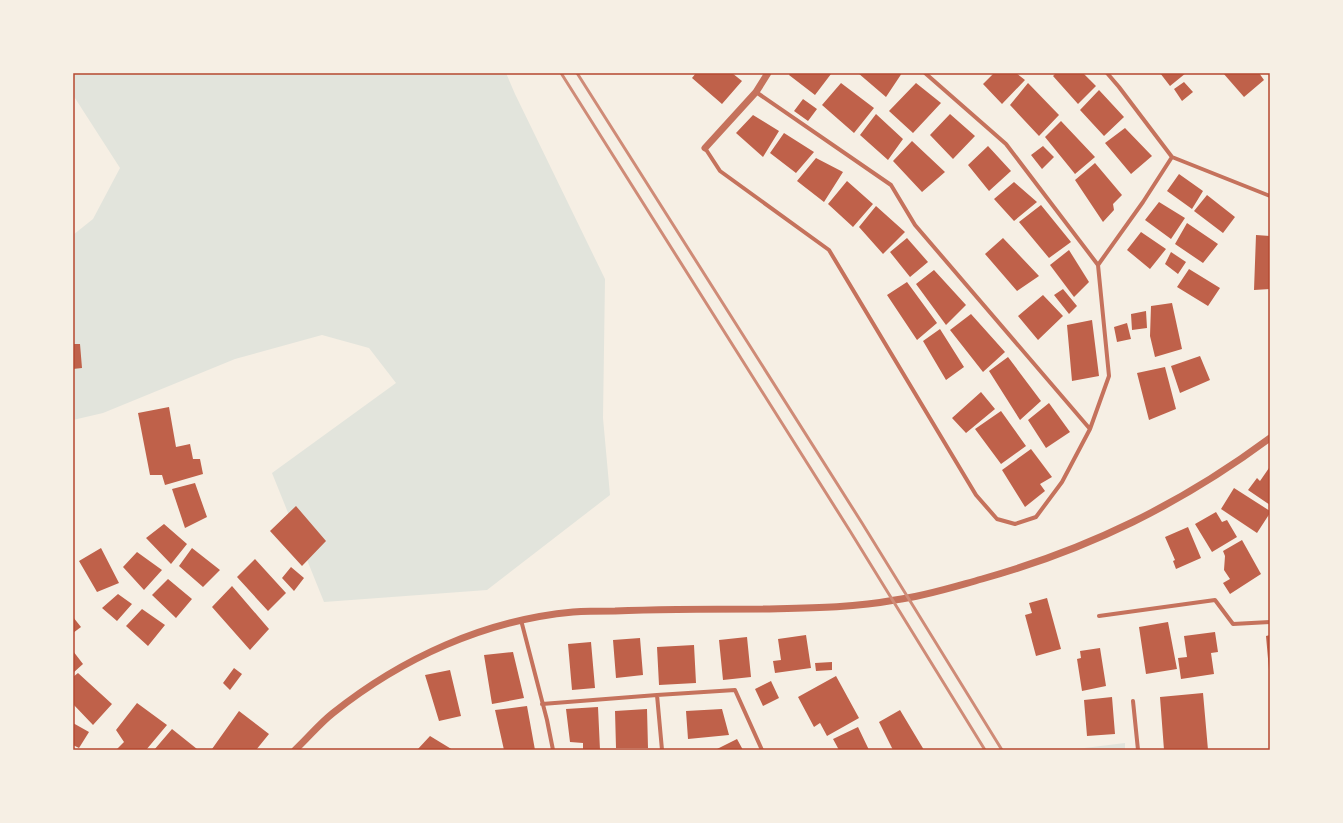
<svg xmlns="http://www.w3.org/2000/svg" width="1343" height="823" viewBox="0 0 1343 823" font-family="Ubuntu,sans-serif">
<rect width="100%" height="100%" fill="#f6efe4"/>
<path fill="#e2e4dc" d="M73,73H506L515,94L605,279L603,418L610,495L487,590L324,602L272,473L396,383L369,348L322,335L235,359L103,413L73,420V235L93,219L120,168L73,95Z
M1125,743V750H1068Z"/>
<path fill="#bf614a" d="M696,73H732L742,81L722,104L692,78Z
M790,73H829L831,74L815,95L789,75Z
M858,73H902L886,97Z
M994,73H1016L1025,80L1002,104L983,84Z
M1056,73H1083L1096,86L1078,104L1053,76Z
M1160,73H1186L1170,86Z
M1223,73H1259L1264,80L1244,97Z
M1184,82L1193,92L1182,101L1174,89Z
M841,83L874,108L854,133L822,105Z
M916,83L941,103L913,133L889,111Z
M1028,83L1059,115L1039,136L1010,105Z
M1099,90L1124,117L1104,136L1080,110Z
M803,99L817,109L808,121L794,111Z
M876,114L903,139L888,160L860,135Z
M950,114L975,136L953,159L930,135Z
M753,115L779,131L763,157L736,133Z
M1061,121L1095,157L1075,174L1045,137Z
M1125,128L1152,156L1131,174L1105,143Z
M784,133L814,152L796,173L770,153Z
M912,141L945,172L922,192L893,161Z
M988,146L1011,171L989,191L968,165Z
M1043,146L1054,157L1042,169L1031,155Z
M816,158L843,172L824,202L797,181Z
M1095,163L1122,195L1113,204L1114,210L1103,222L1075,180Z
M1179,174L1203,191L1192,209L1167,191Z
M847,181L873,204L853,227L828,204Z
M1014,182L1037,202L1014,221L994,199Z
M1207,195L1235,217L1223,233L1194,211Z
M1159,202L1185,218L1171,239L1145,220Z
M1041,205L1071,242L1049,258L1019,222Z
M876,206L905,232L883,254L859,227Z
M1187,223L1218,244L1203,263L1175,244Z
M1141,232L1166,249L1150,269L1127,250Z
M1256,235L1270,236V289L1254,290Z
M907,238L928,262L910,277L890,252Z
M1003,238L1039,276L1017,291L985,254Z
M1069,250L1089,282L1074,297L1050,265Z
M1171,252L1186,262L1178,274L1165,264Z
M1189,269L1220,288L1208,306L1177,287Z
M934,270L966,305L946,325L916,284Z
M907,282L937,323L917,340L887,295Z
M1063,289L1077,306L1069,314L1054,295Z
M1043,295L1063,316L1038,340L1018,316Z
M1172,303L1182,349L1155,357L1150,336L1151,306Z
M1146,311L1147,328L1132,330L1131,314Z
M971,314L1005,352L983,372L950,330Z
M1092,320L1099,376L1072,381L1067,325Z
M1127,323L1131,339L1117,342L1114,327Z
M940,329L964,367L946,380L923,341Z
M73,344H80L82,368L73,369Z
M1200,356L1210,380L1180,393L1171,366Z
M1008,357L1041,401L1020,420L989,371Z
M1165,367L1176,409L1149,420L1137,373Z
M981,392L995,409L966,433L952,418Z
M1049,403L1070,432L1046,448L1028,420Z
M169,407L176,447L190,444L193,459H200L203,474L165,485L162,475H150L138,413Z
M1001,411L1026,446L1001,464L975,429Z
M1031,449L1052,477L1040,484L1045,491L1025,507L1002,470Z
M1269,468L1270,469V505L1248,490L1257,478L1260,481Z
M195,483L207,517L185,528L172,489Z
M1234,488L1270,511V513L1257,533L1221,509Z
M296,506L326,541L302,566L270,531Z
M1216,512L1222,522L1227,520L1237,537L1212,552L1195,524Z
M164,524L187,544L171,564L146,538Z
M1188,527L1201,558L1176,569L1173,561L1175,560L1165,537Z
M1242,540L1261,574L1230,594L1223,583L1230,579L1224,570L1225,556L1223,551Z
M101,548L119,583L97,592L79,561Z
M192,548L220,570L203,587L179,566Z
M137,552L162,570L144,590L123,567Z
M255,559L286,593L268,611L237,577Z
M291,567L304,578L294,591L282,578Z
M168,579L192,599L176,618L152,595Z
M232,586L269,629L250,650L212,607Z
M118,594L132,604L117,621L102,608Z
M1047,598L1061,649L1036,656L1025,615L1032,613L1029,603Z
M142,609L165,625L148,646L126,626Z
M73,617L81,627L73,633Z
M1168,622L1177,669L1146,674L1139,627Z
M1215,632L1218,652L1211,653L1214,674L1181,679L1178,658L1187,657L1184,636Z
M806,635L811,668L775,673L773,661L781,660L778,639Z
M1270,635V670H1269L1266,636Z
M747,637L751,677L723,680L719,640Z
M640,638L643,675L616,678L613,640Z
M591,642L595,688L572,690L568,644Z
M694,645L696,683L659,685L657,647Z
M1100,648L1106,686L1082,691L1077,659L1081,658L1080,651Z
M73,651L83,664L73,673Z
M513,652L524,698L492,704L484,655Z
M832,662V670L816,671L815,663Z
M234,668L242,674L230,690L223,683Z
M450,670L461,716L439,721L425,675Z
M78,673L112,704L93,725L73,704V677Z
M836,676L859,718L827,736L820,723L814,727L798,697Z
M771,681L779,698L763,706L755,689Z
M1203,693L1208,750H1164L1160,697Z
M1112,697L1115,734L1087,736L1084,700Z
M137,703L167,725L146,750H116L124,742L116,730Z
M527,706L535,750H504L495,710Z
M598,707L600,750H583V743L570,742L566,709Z
M647,709L648,748H616L615,711Z
M722,709L729,735L688,739L686,711Z
M900,710L924,750H893L879,722Z
M239,711L269,734L256,750H213L212,749Z
M73,723L89,732L79,748L73,745Z
M858,727L869,750H839L833,739Z
M172,729L197,749L196,750H154Z
M430,736L453,750H417Z
M737,739L743,750H715Z"/>
<g fill="none" stroke-linecap="round" stroke-linejoin="round">
<path stroke="#c5725c" stroke-width="4" d="M1107,73L1119,87L1172,157L1270,196
M756,92L891,185L915,225L1090,429
M705,148L720,171L829,250L976,495L997,519L1015,524L1036,517L1062,482L1090,429L1109,376L1098,265L1006,144L925,73
M1098,265L1143,202L1172,157
M1099,616L1215,600L1233,624L1270,622
M521,620L547,720L553,750
M657,695L735,690L762,750
M1133,701L1138,750
M542,704L657,695L662,750"/>
<path stroke="#c5725c" stroke-width="7" d="M705,148L756,92L768,73
M295,750C308,738 319,724 333,713C402,658 485,620 573,612C587,611 601,611 615,611C665,609 714,609 763,609C807,608 852,608 895,600C925,596 953,587 982,579C1089,549 1181,504 1270,438"/>
<path stroke="#cf8b77" stroke-width="3" d="M561,73L850,531L985,750
M577,73L862,523L1002,750"/>
</g>
<rect width="1343" height="823" fill="none" stroke="#f6efe4" stroke-width="148"/>
<rect x="74" y="74" width="1195" height="675" fill="none" stroke="#b5482f" stroke-width="1.5"/>
</svg>
